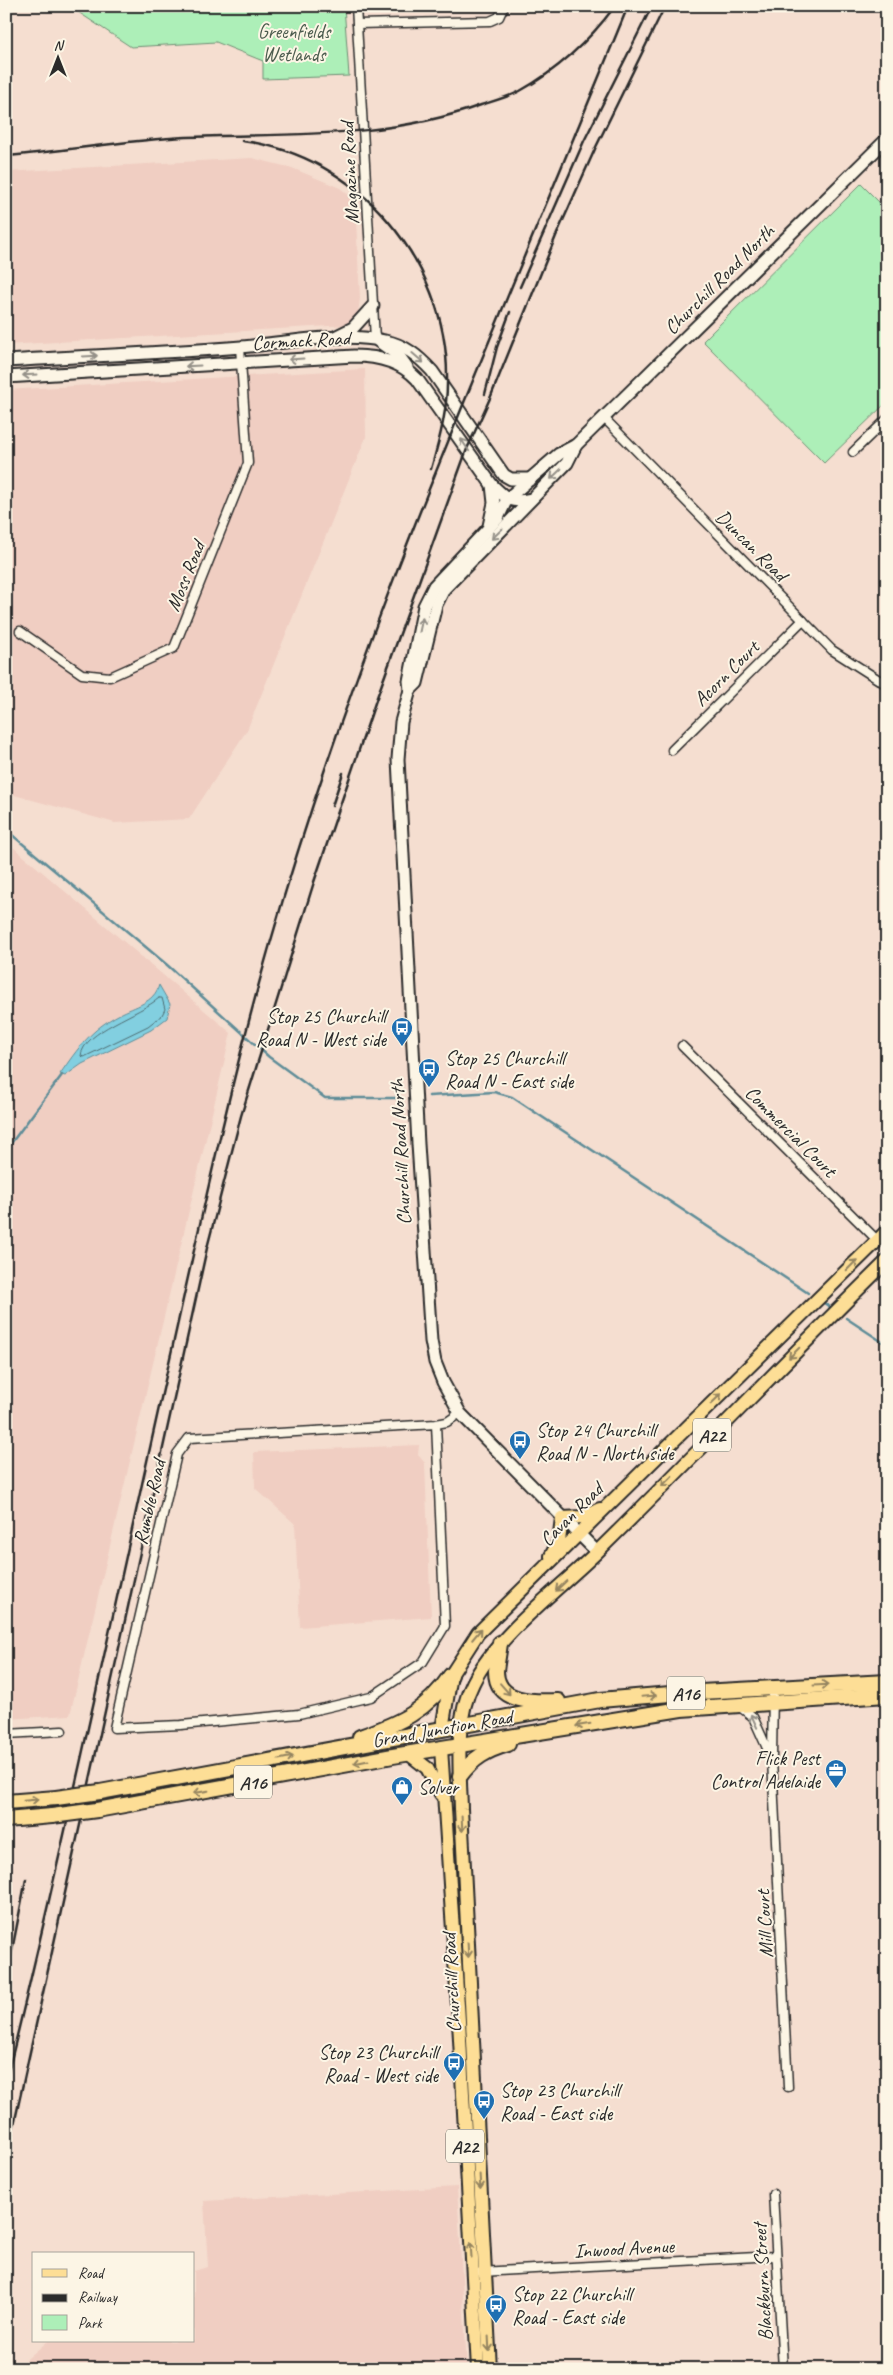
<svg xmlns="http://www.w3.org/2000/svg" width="893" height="2375" font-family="Caveat,sans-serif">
  <rect width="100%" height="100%" fill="#f5ded0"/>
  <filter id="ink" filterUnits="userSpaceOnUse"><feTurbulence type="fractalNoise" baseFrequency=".02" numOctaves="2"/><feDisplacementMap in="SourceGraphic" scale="10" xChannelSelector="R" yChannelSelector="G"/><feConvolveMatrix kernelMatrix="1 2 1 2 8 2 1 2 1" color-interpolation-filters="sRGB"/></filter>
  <g filter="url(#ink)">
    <!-- built -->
    <g fill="#f0cec2">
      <polygon points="252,158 292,168 340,188 355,200 360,298 358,314 347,325 6,345 6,172"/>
      <polygon points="365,369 366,437 247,730 189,819 115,823 7,793 6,390"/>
      <polygon points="6,841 231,1033 70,1715 6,1719"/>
      <polygon points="419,1445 418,1455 425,1463 431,1617 300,1627 295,1524 255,1488 254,1452"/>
      <polygon points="457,2187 467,2369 15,2369 48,2341 194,2341 194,2271 208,2267 204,2201"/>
    </g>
    <!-- green -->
    <g fill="#adefb8" stroke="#6c8d72">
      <polygon points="69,6 344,6 349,76 263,79 263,61 216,42 131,47"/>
      <polygon points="861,184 887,210 887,402 824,463 703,341"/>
    </g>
    <!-- water -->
    <path fill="#82cfe0" stroke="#5f8d98" d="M159,985L170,1004L167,1018L151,1030L82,1064L65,1076L60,1074C78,1048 91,1029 120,1014C135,1006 154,1003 159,985Z"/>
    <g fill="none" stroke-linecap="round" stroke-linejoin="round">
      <!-- shore -->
      <path stroke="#4e6d73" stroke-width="1" d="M159,998H162L165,1009L162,1015L148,1026L84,1057L81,1056C83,1031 141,1014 159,998Z"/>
      <!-- stream -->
      <g stroke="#5f8d98" stroke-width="2.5">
        <polyline points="6,826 11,834 166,964 269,1057 325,1098 401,1098"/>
        <polyline points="429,1096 494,1092 512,1097 808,1293"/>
        <polyline points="6,1150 62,1075"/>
        <polyline points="824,1303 833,1309"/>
        <polyline points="846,1318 887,1345"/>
      </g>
      <!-- street casing -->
      <g stroke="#2b2b2b" stroke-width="11">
        <g id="street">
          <polyline points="356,6 375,339"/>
          <polyline points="357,24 490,21 499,17 504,6"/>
          <polyline points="604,418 832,650 887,685"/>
          <polyline points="853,452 887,419"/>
          <polyline points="20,631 82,674 110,677 174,648 248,463 240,347"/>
          <polyline points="672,750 803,620"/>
          <polyline points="682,1046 877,1240"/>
          <polyline points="436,1424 445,1626 423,1662 371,1697 299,1714 181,1725 114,1728 177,1454 189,1438 436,1424 447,1422 460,1413"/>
          <polyline points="773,1688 772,1759 788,2087"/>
          <polyline points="740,1707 753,1717 771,1757"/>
          <polyline points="6,1734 62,1731"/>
          <polyline points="773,2194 783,2369"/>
          <polyline points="481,2272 776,2256"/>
        </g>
      </g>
      <!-- secondary casing -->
      <g stroke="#2b2b2b" stroke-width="15">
        <g id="secondary">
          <polyline points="335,337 353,328 373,306"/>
          <polyline points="378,341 399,356 407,367"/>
          <path d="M6,361C85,356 163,353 241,347C286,343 342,331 385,341C405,345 418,356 432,371L504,475L511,479H531"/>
          <path d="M6,377L354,356C378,356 400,361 417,379L492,485C507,499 510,504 531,499"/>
          <polyline points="489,526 494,503 492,485"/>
          <polyline points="410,690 417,683 436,605 444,589 567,463 576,445"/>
          <polyline points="597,1552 460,1413 443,1382 435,1362 431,1341 418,1144 398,759 401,722 410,690 409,681 424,606 434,586 498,518 507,499 559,454 576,445 887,139"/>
        </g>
      </g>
      <!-- primary casing -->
      <g stroke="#2b2b2b" stroke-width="16">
        <g id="primary">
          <polyline points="551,1556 559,1541 562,1518 583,1517 600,1509"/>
          <polyline points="442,1729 451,1675 478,1633 887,1231"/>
          <polyline points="441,1748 459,2021 478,2369"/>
          <polyline points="409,1754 427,1768 441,1794"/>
          <path d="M490,2369L461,1809C460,1769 454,1720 473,1683C496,1636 558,1590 597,1552C695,1456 789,1357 887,1261"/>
        </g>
      </g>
      <!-- highway casing -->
      <g stroke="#2b2b2b" stroke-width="18">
        <g id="highway">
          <path d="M500,1643C499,1652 497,1662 496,1671C496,1704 536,1702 558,1701"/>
          <path d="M360,1737C400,1723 427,1711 451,1675"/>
          <path d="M460,1776C473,1758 487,1750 508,1744"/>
          <polyline points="100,1792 600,1700 682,1693 887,1682"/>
          <polyline points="6,1802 56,1798"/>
          <polyline points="97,1810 393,1756 681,1709 887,1695"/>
          <polyline points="6,1820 52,1816"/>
        </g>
      </g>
      <!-- street -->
      <use href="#street" stroke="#fcf5e5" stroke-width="8"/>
      <!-- secondary -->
      <use href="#secondary" stroke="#fcf5e5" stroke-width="11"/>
      <!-- primary -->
      <use href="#primary" stroke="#fdde96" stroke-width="12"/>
      <!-- highway -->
      <use href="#highway" stroke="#fdde96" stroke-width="14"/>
      <!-- rail -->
      <g stroke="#2b2b2b" stroke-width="2.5">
        <path d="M242,141C357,154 447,262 447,376C448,409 440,438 431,469"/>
        <path d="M6,156C67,151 126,140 186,137C286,133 386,140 481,105C494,101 509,97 520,91C558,70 589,41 615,6"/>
        <polyline points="520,287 584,141 652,6"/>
        <polyline points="485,394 497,347 510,312"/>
        <polyline points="332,806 343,773"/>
        <polyline points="6,1912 12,1882"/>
        <polyline points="6,1981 26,1879"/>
        <path d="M6,2081C65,1841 116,1599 170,1358C201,1219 231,1080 270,944C362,622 502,316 628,6"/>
        <polyline points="6,2161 207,1248 241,1116 314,882 376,700 467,449 491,396 556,236 595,149 665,6"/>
      </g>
      <!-- highway-bridge casing -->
      <g stroke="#2b2b2b" stroke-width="18" stroke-linecap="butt">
        <g id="highway-bridge">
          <polyline points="56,1798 100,1792"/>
          <polyline points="52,1816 97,1810"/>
        </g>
      </g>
      <!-- highway-bridge -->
      <use href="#highway-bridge" stroke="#fdde96" stroke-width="14"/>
    </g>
    <!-- one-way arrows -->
    <defs><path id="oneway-shaft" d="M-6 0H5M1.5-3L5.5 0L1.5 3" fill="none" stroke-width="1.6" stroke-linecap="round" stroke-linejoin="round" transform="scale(1.25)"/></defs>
    <g stroke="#949088">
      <use href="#oneway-shaft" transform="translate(90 356) rotate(-3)"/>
      <use href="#oneway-shaft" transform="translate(418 358) rotate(41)"/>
      <use href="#oneway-shaft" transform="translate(296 359) rotate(176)"/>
      <use href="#oneway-shaft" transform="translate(193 366) rotate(177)"/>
      <use href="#oneway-shaft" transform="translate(30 375) rotate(177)"/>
      <use href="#oneway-shaft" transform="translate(465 445) rotate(-124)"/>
      <use href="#oneway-shaft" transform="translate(556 474) rotate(136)"/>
      <use href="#oneway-shaft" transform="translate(497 534) rotate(136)"/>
      <use href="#oneway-shaft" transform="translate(421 625) rotate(-78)"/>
      <use href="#oneway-shaft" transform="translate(754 1721) rotate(-115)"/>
    </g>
    <g stroke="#948460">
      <use href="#oneway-shaft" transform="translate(852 1265) rotate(-45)"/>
      <use href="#oneway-shaft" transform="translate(794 1353) rotate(135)"/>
      <use href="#oneway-shaft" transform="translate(716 1399) rotate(-44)"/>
      <use href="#oneway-shaft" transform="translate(667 1481) rotate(135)"/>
      <use href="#oneway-shaft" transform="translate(561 1586) rotate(137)"/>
      <use href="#oneway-shaft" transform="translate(477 1634) rotate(-50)"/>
      <use href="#oneway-shaft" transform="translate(821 1685) rotate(-3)"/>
      <use href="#oneway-shaft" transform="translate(505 1689) rotate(49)"/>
      <use href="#oneway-shaft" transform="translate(649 1696) rotate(-5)"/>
      <use href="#oneway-shaft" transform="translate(583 1725) rotate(171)"/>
      <use href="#oneway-shaft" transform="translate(286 1758) rotate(-11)"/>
      <use href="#oneway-shaft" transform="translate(361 1762) rotate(169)"/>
      <use href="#oneway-shaft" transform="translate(201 1792) rotate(170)"/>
      <use href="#oneway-shaft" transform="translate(31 1800) rotate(-5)"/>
      <use href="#oneway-shaft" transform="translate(462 1824) rotate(87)"/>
      <use href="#oneway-shaft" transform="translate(468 1950) rotate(87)"/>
      <use href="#oneway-shaft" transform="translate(480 2182) rotate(87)"/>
      <use href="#oneway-shaft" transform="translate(471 2250) rotate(-94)"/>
      <use href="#oneway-shaft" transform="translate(489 2344) rotate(87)"/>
    </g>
  </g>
  <!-- icons -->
  <defs>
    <g id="bus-pin" transform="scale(1.125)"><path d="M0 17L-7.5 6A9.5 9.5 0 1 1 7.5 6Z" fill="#1f6fb2" stroke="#fcf5e5"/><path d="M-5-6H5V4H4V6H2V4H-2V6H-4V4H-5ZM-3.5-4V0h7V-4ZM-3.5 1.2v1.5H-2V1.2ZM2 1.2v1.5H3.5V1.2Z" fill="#fff"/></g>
    <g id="office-pin" transform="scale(1.125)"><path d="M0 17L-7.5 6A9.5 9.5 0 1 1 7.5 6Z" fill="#1f6fb2" stroke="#fcf5e5"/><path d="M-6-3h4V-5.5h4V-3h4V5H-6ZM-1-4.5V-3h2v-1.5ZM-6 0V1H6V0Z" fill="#fff"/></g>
    <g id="shop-pin" transform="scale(1.125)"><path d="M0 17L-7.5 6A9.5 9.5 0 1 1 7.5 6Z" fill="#1f6fb2" stroke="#fcf5e5"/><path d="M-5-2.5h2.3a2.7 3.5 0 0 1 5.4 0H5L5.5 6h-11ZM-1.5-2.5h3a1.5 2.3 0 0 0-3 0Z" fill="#fff"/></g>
  </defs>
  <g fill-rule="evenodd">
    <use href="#bus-pin" x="402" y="1028"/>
    <use href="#bus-pin" x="429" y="1069"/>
    <use href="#bus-pin" x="520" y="1441"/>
    <use href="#office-pin" x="836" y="1770"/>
    <use href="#shop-pin" x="402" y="1787"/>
    <use href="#bus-pin" x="454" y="2063"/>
    <use href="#bus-pin" x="484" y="2101"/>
    <use href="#bus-pin" x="496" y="2305"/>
  </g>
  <g text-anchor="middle" stroke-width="4" stroke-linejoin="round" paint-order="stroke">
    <!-- shield labels -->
    <g fill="#fcf5e5" stroke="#6a6863" stroke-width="1">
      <rect x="693" y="1418.5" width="38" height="33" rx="4"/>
      <rect x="667" y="1676.5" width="38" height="33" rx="4"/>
      <rect x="234" y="1765.5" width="38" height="33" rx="4"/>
      <rect x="446" y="2129.5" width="38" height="33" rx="4"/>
    </g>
    <g font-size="19" font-weight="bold" fill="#2b2b2b">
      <text x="712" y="1442">A22</text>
      <text x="686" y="1700">A16</text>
      <text x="253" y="1789">A16</text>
      <text x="465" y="2153">A22</text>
    </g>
    <!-- park labels -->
    <g font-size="20" fill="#4c5c4e" stroke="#fcf5e5">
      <text x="294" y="38">Greenfields<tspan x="294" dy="23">Wetlands</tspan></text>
    </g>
    <!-- street labels -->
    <g font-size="20" fill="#2b2b2b" stroke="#fcf5e5">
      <text transform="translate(349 173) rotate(-93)" y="7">Magazine Road</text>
      <text transform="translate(719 279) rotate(-45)" y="7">Churchill Road North</text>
      <text transform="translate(301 340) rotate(-3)" y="7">Cormack Road</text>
      <text transform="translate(752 545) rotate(45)" y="7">Duncan Road</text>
      <text transform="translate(185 576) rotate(-68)" y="7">Moss Road</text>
      <text transform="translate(726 673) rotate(-45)" y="7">Acorn Court</text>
      <text transform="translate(791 1131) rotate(45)" y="7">Commercial Court</text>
      <text transform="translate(400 1152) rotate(-93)" y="7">Churchill Road North</text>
      <text transform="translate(149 1502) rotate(-77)" y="7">Rumble Road</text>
      <text transform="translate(571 1514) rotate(-45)" y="7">Cavan Road</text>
      <text transform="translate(442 1728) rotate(-10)" y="7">Grand Junction Road</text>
      <text transform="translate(764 1924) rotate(-93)" y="7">Mill Court</text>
      <text transform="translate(451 1983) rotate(-93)" y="7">Churchill Road</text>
      <text transform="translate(624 2248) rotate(-3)" y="7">Inwood Avenue</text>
      <text transform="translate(762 2282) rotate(-93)" y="7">Blackburn Street</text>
    </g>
    <!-- poi labels -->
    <g font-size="20" fill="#2b2b2b" stroke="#fcf5e5" text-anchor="start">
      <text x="386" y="1023" text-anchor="end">Stop 25 Churchill<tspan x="386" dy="23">Road N - West side</tspan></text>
      <text x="445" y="1065">Stop 25 Churchill<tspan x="445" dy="23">Road N - East side</tspan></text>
      <text x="536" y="1437">Stop 24 Churchill<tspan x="536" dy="23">Road N - North side</tspan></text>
      <text x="820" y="1765" text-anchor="end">Flick Pest<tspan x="820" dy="23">Control Adelaide</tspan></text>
      <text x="418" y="1794">Solver</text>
      <text x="438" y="2059" text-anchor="end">Stop 23 Churchill<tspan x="438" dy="23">Road - West side</tspan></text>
      <text x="500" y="2097">Stop 23 Churchill<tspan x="500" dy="23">Road - East side</tspan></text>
      <text x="512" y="2301">Stop 22 Churchill<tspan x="512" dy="23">Road - East side</tspan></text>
    </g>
  </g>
  <!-- margin -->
  <rect width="893" height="2375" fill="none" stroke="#fcf5e5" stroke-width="25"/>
  <rect x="12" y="12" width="868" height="2350" fill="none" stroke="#2b2b2b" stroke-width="2" filter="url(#ink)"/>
  <!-- legend -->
  <rect x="32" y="2252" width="162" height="90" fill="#fcf5e5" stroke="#a8a49b"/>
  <rect x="42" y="2269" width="25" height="8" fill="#fdde96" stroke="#a8a49b"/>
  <text x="78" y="2278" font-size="15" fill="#2b2b2b">Road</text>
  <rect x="42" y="2294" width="25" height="8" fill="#2b2b2b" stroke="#a8a49b"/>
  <text x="78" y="2302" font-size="15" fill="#2b2b2b">Railway</text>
  <rect x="42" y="2315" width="25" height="15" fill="#adefb8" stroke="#a8a49b"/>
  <text x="78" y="2328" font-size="15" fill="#2b2b2b">Park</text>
  <!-- north arrow -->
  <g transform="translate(58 58)" stroke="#fcf5e5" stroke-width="4" paint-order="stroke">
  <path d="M0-4L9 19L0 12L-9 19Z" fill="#2b2b2b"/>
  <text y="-8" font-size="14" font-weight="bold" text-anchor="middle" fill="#2b2b2b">N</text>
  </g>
</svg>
